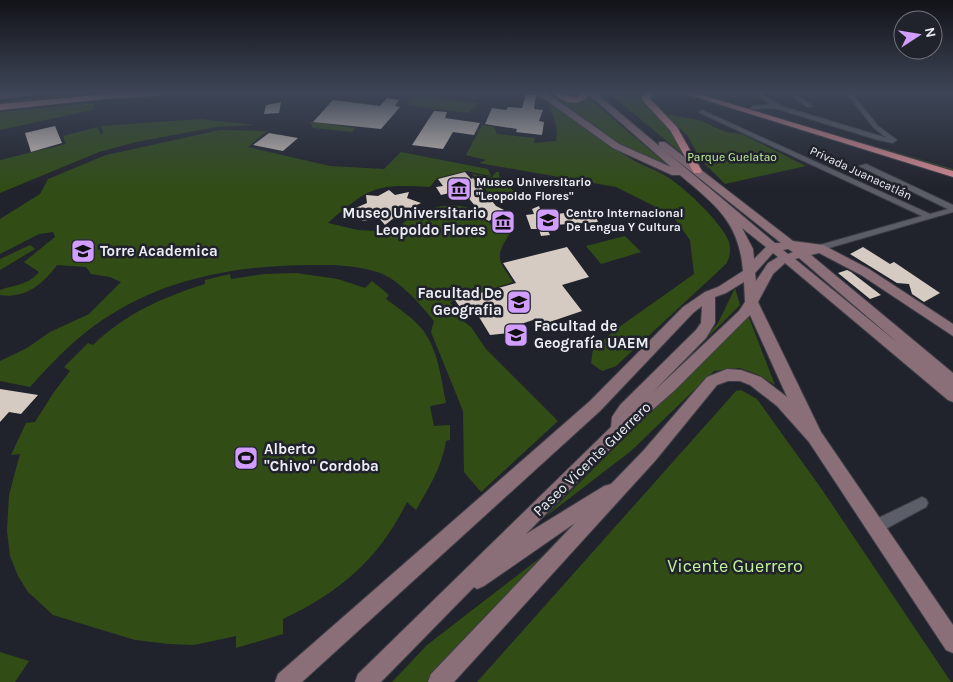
<svg xmlns="http://www.w3.org/2000/svg" width="953" height="682" font-family="Karla,sans-serif">
  <rect width="100%" height="100%" fill="#21232c"/>
  <!-- green -->
  <g fill="#314d15">
    <polygon points="85,93 117,93 0,105 0,102"/>
    <polygon points="549,93 583,93 672,169 631,152"/>
    <polygon points="609,93 645,93 642,98 643,102 671,132 686,157"/>
    <polygon points="693,93 953,169 953,172"/>
    <polygon points="417,95 478,103 468,113 408,105"/>
    <polygon points="93,103 94,109 92,110 0,130 0,112"/>
    <path d="M552,103C576,124 602,140 628,157C641,166 656,169 669,178C686,189 722,223 729,242C731,250 730,257 726,264L616,366L602,371L591,363L593,349L615,330L694,274L690,240L672,215L616,187L479,163L486,160L466,155L482,125L494,127L497,134L535,138L534,143L556,141C559,128 554,117 548,106Z"/>
    <polygon points="664,114 699,120 726,132 742,134 806,166 725,184 700,159 688,136"/>
    <polygon points="200,119 256,125 217,127 136,142 99,152 0,193 0,160 66,144 63,136 97,127 101,134 103,133 101,126"/>
    <polygon points="310,122 313,122 355,128 352,132 313,128"/>
    <path d="M220,130L267,131L248,147L330,166L384,169L401,152L488,169L491,176L466,171L437,178L430,187C376,184 369,187 328,223L358,230L395,232C400,227 406,219 412,216C431,206 457,201 476,211L473,215L510,233C494,258 498,259 513,282L450,302L459,318L471,327L486,349L558,421L481,492L464,472L463,411L431,332L434,321C420,304 398,278 377,272C356,265 334,265 313,265C244,265 175,276 115,312C82,331 56,358 30,387L0,381V361L27,348L50,332L89,314L121,282L110,277L91,274L86,267L57,265C43,284 25,299 0,295V290C14,285 29,285 39,272L24,262L55,237L53,232L39,234L0,254V219L40,194L48,179L106,155Z"/>
    <polygon points="496,172 499,172 499,177 515,192 514,196 509,199 494,199 472,174 492,177"/>
    <polygon points="625,236 641,252 601,264 586,246"/>
    <polygon points="30,245 35,249 0,270 0,259"/>
    <path d="M296,273L338,279L365,288L372,281L389,295L386,299C398,308 412,317 422,329C438,349 441,378 446,403L430,406L434,426L450,425V440L446,441C442,467 429,487 416,510L407,502C379,559 340,592 283,619V634L236,648V636L194,645L169,644L135,640L53,615L28,592L18,576L10,556L7,531L9,495L20,454L11,455L26,423L35,422L54,392L70,371L64,367L88,343L93,345C125,314 163,297 205,284V280L230,274L231,279L264,274Z"/>
    <polygon points="735,288 740,305 693,352 718,323"/>
    <polygon points="748,315 775,385 759,375 740,368 714,371 631,451 545,517"/>
    <polygon points="741,390 757,399 823,491 951,682 477,682 736,391"/>
    <polygon points="562,541 428,682 392,682 427,645"/>
    <polygon points="0,652 29,661 15,682 0,682"/>
  </g>
  <!-- building -->
  <g fill="#d5cbc2">
    <polygon points="526,94 536,95 534,109 543,110 539,121 544,122 542,135 516,132 517,129 485,124 492,108 506,110 508,107 522,108"/>
    <polygon points="387,98 399,100 395,106 400,107 381,129 313,122 333,100 380,106"/>
    <polygon points="281,102 279,113 264,114 266,105"/>
    <polygon points="434,111 447,112 445,118 480,123 474,135 453,132 443,149 412,145"/>
    <polygon points="55,126 62,143 31,152 25,133"/>
    <polygon points="269,133 298,138 283,151 253,145"/>
    <polygon points="465,172 471,179 473,178 496,206 504,210 489,221 477,214 480,212 462,190 441,195 436,187 443,186 438,179"/>
    <polygon points="389,190 395,195 409,192 407,198 421,203 406,210 409,218 395,217 385,225 379,218 362,221 366,213 351,210 367,203 366,195 378,196"/>
    <polygon points="539,206 542,214 546,213 547,215 593,210 598,222 554,225 555,228 547,229 550,235 541,236 539,229 531,229 526,215 534,214 532,209"/>
    <polygon points="567,247 589,277 562,285 582,311 538,326 533,320 512,327 509,333 490,335 476,312 465,315 455,300 516,283 503,263"/>
    <polygon points="863,247 890,264 894,262 940,293 924,302 912,294 909,284 897,283 850,254"/>
    <polygon points="847,270 851,272 881,295 870,299 838,273"/>
    <polygon points="0,389 38,395 21,414 9,412 0,422"/>
  </g>
  <g fill="none" stroke-linecap="round" stroke-linejoin="round">
    <!-- minor casing -->
    <g stroke="#3d3e45" stroke-width="2">
      <g id="minor">
        <polygon points="0,93 11,93 17,95 14,97 0,95"/>
        <polygon points="753,93 760,93 781,106 887,138 874,128 846,93 852,93 878,126 897,140 893,143 878,140 774,108 751,109 750,108 753,106 771,104"/>
        <polygon points="787,93 794,93 813,106 808,107"/>
        <polygon points="702,110 930,214 948,209 859,166 866,164 953,205 953,212 822,250 816,250 816,246 922,216 700,113 699,112"/>
        <polygon points="922,497 926,499 928,503 926,507 880,532 875,533 870,532 868,527 870,522"/>
      </g>
    </g>
    <!-- secondary casing -->
    <g stroke="#3d3e45" stroke-width="2">
      <g id="secondary">
        <polygon points="15,93 38,93 34,95 0,99 0,95"/>
        <polygon points="166,93 162,95 125,98 121,96 135,93"/>
        <path d="M536,93H546L553,97L619,144L671,167L587,93H596L775,243H781L659,146V142H665L793,241L823,245L869,269L953,324V336L861,275L819,253L811,255L953,373V402L948,400L785,263L773,274L758,302L821,432L953,625V653L946,650L809,442L777,406L750,385L740,381H728L717,385L655,461L454,682H428L431,674L575,523L484,586L477,589L474,587L381,682H355L358,674L611,427L612,417L620,405L696,330L701,323L702,306L693,313L600,411L302,682H275L278,674L590,401L683,307L705,292L718,287L743,271C739,221 715,205 680,175H672L613,148ZM742,228L766,247L754,259L753,249ZM788,249L793,252L788,254L783,250ZM773,253L778,257L768,263L756,281L755,273ZM799,258L898,343L795,259ZM744,282L745,302L739,311L653,392L706,338L715,323V297L726,293ZM750,315L787,397L761,377L741,370L727,369L707,377L643,451L611,484L604,486L526,534L624,435L675,390Z"/>
      </g>
    </g>
    <!-- trunk casing -->
    <g stroke="#3d3e45" stroke-width="2">
      <g id="trunk">
        <polygon points="119,93 145,93 141,95 0,110 0,104"/>
        <path d="M553,93H562L576,98L582,93H590C581,108 564,104 553,93Z"/>
        <polygon points="646,93 654,93 650,97 651,100 677,127 702,171 700,173 694,173 670,130 643,101 642,97"/>
        <polygon points="683,93 695,93 953,171 953,177"/>
      </g>
    </g>
    <!-- minor -->
    <use href="#minor" fill="#5b5e68" fill-rule="evenodd"/>
    <!-- secondary -->
    <use href="#secondary" fill="#8a6e78" fill-rule="evenodd"/>
    <!-- trunk -->
    <use href="#trunk" fill="#d78a92" fill-rule="evenodd"/>
  </g>
  <!-- sky -->
  <linearGradient id="sky" x2="0" y2="1"><stop stop-color="#121318"/><stop offset="0.49" stop-color="#3d4556"/><stop offset="1" stop-color="#3d4556" stop-opacity="0"/></linearGradient>
  <rect width="953" height="188" fill="url(#sky)"/>
  <!-- icons -->
  <defs>
    <g id="museum-square" transform="scale(1.25)"><rect x="-9" y="-9" width="18" height="18" rx="4" fill="#d19dfe" stroke="#21232c"/><path d="M0-6L6-3V-2H-6V-3ZM-5-1h2V3h-2ZM-1-1h2V3h-2ZM3-1h2V3H3ZM-6 4H6V6H-6Z" fill="#111"/></g>
    <g id="university-square" transform="scale(1.25)"><rect x="-9" y="-9" width="18" height="18" rx="4" fill="#d19dfe" stroke="#21232c"/><path d="M0-5L7-2L0 1L-7-2ZM-4 1L0 2.5L4 1V4Q0 6-4 4Z" fill="#111"/></g>
    <g id="stadium-square" transform="scale(1.25)"><rect x="-9" y="-9" width="18" height="18" rx="4" fill="#d19dfe" stroke="#21232c"/><path d="M0-5a6.5 5 0 1 0 0 10a6.5 5 0 1 0 0-10ZM-3.5-1.8h7v3.6h-7Z" fill="#111"/></g>
  </defs>
  <g fill-rule="evenodd">
    <use href="#museum-square" x="459" y="189"/>
    <use href="#university-square" x="548" y="220"/>
    <use href="#museum-square" x="503" y="222"/>
    <use href="#university-square" x="83" y="251"/>
    <use href="#university-square" x="519" y="302"/>
    <use href="#university-square" x="516" y="335"/>
    <use href="#stadium-square" x="246" y="458"/>
  </g>
  <g text-anchor="middle" stroke-width="5" stroke-linejoin="round" paint-order="stroke">
    <!-- far-park labels -->
    <g font-size="12" fill="#c2f39a" stroke="#21232c">
      <text x="732" y="161">Parque Guelatao</text>
    </g>
    <!-- far-street labels -->
    <g font-size="12" fill="#edeef4" stroke="#21232c">
      <text transform="translate(861 173) rotate(25)" y="4">Privada Juanacatlán</text>
    </g>
    <!-- far-poi labels -->
    <g font-size="12" font-weight="bold" fill="#edeef4" stroke="#21232c" text-anchor="start">
      <text x="476" y="186">Museo Universitario<tspan x="476" dy="14">"Leopoldo Flores"</tspan></text>
      <text x="566" y="217">Centro Internacional<tspan x="566" dy="14">De Lengua Y Cultura</tspan></text>
    </g>
    <!-- poi labels -->
    <g font-size="15" font-weight="bold" fill="#edeef4" stroke="#21232c" text-anchor="start">
      <text x="486" y="218" text-anchor="end">Museo Universitario<tspan x="486" dy="17">Leopoldo Flores</tspan></text>
      <text x="100" y="256">Torre Academica</text>
      <text x="502" y="298" text-anchor="end">Facultad De<tspan x="502" dy="17">Geografia</tspan></text>
      <text x="534" y="331">Facultad de<tspan x="534" dy="17">Geografía UAEM</tspan></text>
      <text x="264" y="454">Alberto<tspan x="264" dy="17">"Chivo" Cordoba</tspan></text>
    </g>
    <!-- street labels -->
    <g font-size="15" fill="#edeef4" stroke="#21232c">
      <text transform="translate(592 459) rotate(-44)" y="5">Paseo Vicente Guerrero</text>
    </g>
    <!-- near-park labels -->
    <g font-size="18" fill="#c2f39a" stroke="#21232c">
      <text x="735" y="572">Vicente Guerrero</text>
    </g>
  </g>
  <!-- north arrow -->
  <g transform="translate(918 35) rotate(78)"><circle r="24" fill="#21232c" stroke="#73747c"/>
  <path d="M0-4L9 19L0 12L-9 19Z" fill="#d19dfe"/>
  <text y="-8" font-size="14" font-weight="bold" text-anchor="middle" fill="#edeef4">N</text>
  </g>
</svg>
